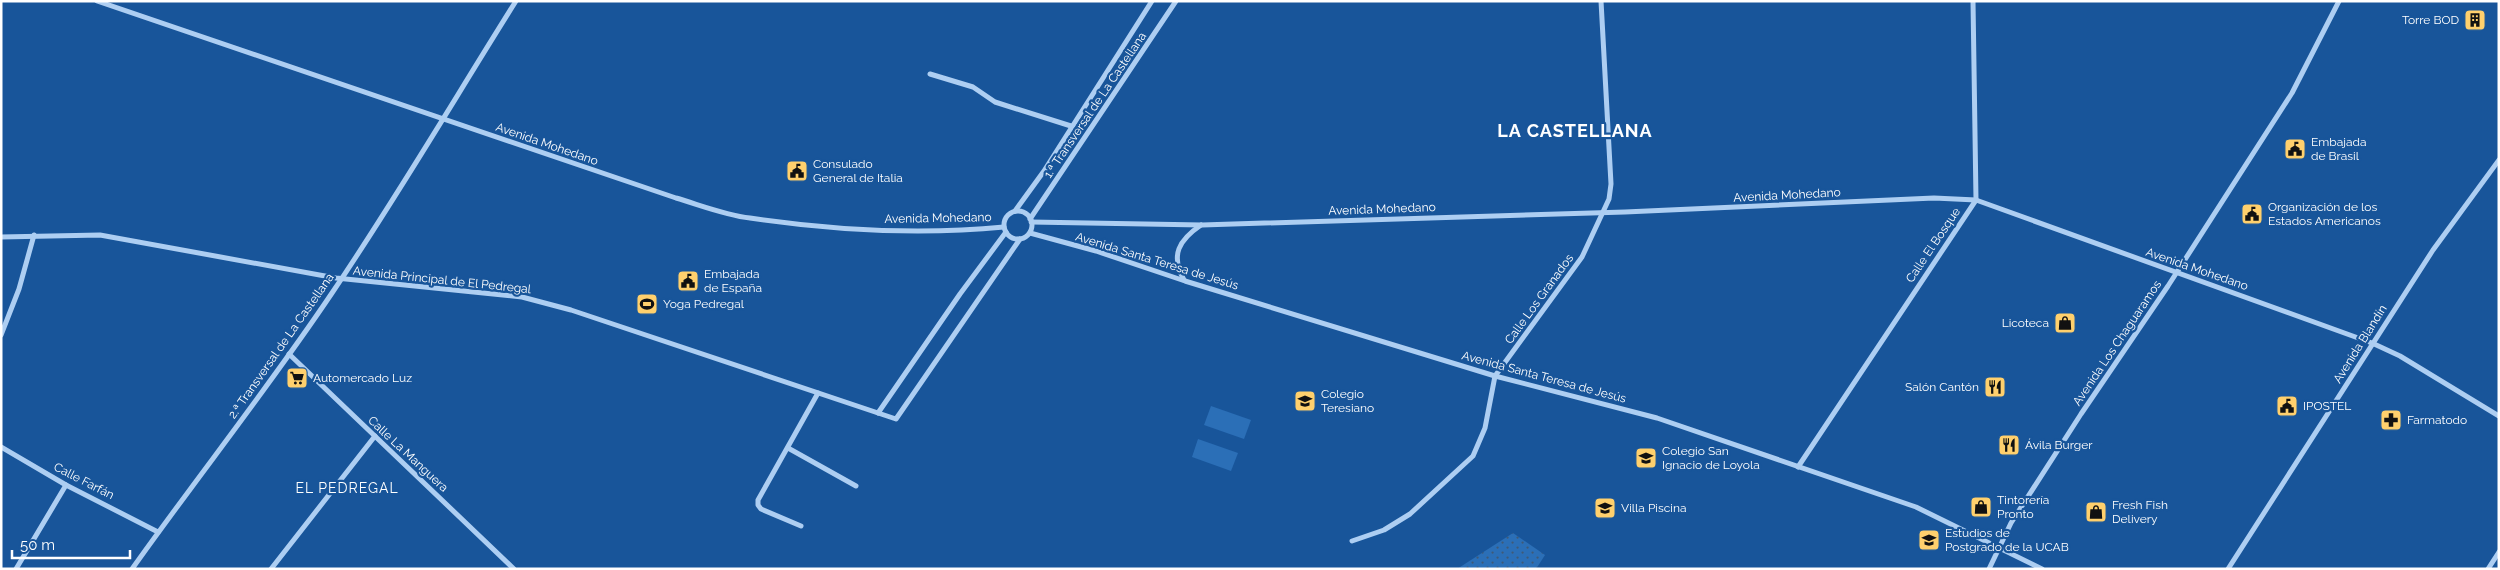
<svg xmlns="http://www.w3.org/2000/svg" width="2500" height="570" font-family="Raleway,sans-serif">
  <defs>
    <pattern id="garden-dots" width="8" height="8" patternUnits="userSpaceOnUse" patternTransform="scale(1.25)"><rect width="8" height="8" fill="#2b6fb7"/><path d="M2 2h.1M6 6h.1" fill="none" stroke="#3f5a77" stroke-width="1.8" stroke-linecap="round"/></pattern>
  </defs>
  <rect width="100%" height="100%" fill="#18559a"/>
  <!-- grass -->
  <g fill="#2b6fb7">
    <polygon points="1211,406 1251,420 1244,439 1204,425"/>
    <polygon points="1198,439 1238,453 1231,471 1192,457"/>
  </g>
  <!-- garden -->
  <polygon fill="url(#garden-dots)" points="1513,533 1545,555 1536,569 1457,569"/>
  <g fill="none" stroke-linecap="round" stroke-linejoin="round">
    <!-- street -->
    <g stroke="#adcef2" stroke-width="5">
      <path d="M97,1L676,198C700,205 725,215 750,218C831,230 922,235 1004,227"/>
      <polyline points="930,74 973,87 995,102 1071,126"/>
      <polyline points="1015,211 1044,171 1152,1"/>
      <circle cx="1018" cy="225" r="14"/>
      <polyline points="1030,219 1176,1"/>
      <polyline points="1031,222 1202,225 1625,212 1934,198 1976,200 2372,343 2400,356 2499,416"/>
      <polyline points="1030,233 1096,251 1185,281 1495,376 1657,418 1916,507 2042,569"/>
      <polyline points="1,237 100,235 336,278 522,297 571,310 896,419 1020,239"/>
      <path d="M1184,280C1170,255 1179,240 1201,225"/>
      <polyline points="1,335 19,289 34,235"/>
      <polyline points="289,354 514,569"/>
      <polyline points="878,413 960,294 1006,232"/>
      <polyline points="1,447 66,485 158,532"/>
      <polyline points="788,448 856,486"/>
      <polyline points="1798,467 1976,200 1973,1"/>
      <polyline points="801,526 761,509 758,505 758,500 818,393"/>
      <polyline points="1352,541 1384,530 1410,514 1473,456 1485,428 1495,376 1582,257 1609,199 1611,184 1601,1"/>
      <polyline points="16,569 66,485"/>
      <path d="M132,569C198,476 269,387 332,293C397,197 455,98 516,1"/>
      <polyline points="271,569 375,436"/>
      <polyline points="1989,569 2011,523 2081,414 2168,286 2292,93 2339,1"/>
      <polyline points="2228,569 2433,250 2499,160"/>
      <polyline points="2488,569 2499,552"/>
    </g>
  </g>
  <!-- icons -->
  <defs>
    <g id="building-square" transform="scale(1.125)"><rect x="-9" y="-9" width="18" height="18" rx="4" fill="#ffd06d" stroke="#18559a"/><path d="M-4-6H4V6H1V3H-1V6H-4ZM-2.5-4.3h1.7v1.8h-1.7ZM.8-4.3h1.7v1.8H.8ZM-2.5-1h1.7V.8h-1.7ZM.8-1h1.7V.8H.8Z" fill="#111"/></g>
    <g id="civic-square" transform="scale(1.125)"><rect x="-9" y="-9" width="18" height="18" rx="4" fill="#ffd06d" stroke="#18559a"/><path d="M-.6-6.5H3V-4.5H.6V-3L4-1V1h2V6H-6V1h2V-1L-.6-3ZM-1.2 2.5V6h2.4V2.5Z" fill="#111"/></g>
    <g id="stadium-square" transform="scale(1.125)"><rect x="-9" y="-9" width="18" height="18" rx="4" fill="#ffd06d" stroke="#18559a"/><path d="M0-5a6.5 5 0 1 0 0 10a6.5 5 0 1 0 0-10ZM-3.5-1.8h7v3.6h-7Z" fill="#111"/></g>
    <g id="shop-square" transform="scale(1.125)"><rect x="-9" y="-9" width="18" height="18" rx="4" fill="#ffd06d" stroke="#18559a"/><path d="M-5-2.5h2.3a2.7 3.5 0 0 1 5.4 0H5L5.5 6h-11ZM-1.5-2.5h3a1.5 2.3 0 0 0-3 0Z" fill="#111"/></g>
    <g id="supermarket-square" transform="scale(1.125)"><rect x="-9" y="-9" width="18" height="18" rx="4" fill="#ffd06d" stroke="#18559a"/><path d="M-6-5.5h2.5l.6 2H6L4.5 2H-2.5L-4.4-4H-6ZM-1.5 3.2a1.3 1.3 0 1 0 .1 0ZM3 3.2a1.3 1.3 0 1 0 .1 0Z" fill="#111"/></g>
    <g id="restaurant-square" transform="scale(1.125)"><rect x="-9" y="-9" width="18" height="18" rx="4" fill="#ffd06d" stroke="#18559a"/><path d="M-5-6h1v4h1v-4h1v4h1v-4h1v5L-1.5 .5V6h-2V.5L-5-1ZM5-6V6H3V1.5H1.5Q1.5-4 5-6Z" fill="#111"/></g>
    <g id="school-square" transform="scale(1.125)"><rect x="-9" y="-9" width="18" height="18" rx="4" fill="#ffd06d" stroke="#18559a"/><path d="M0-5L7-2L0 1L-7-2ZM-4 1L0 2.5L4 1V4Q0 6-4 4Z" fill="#111"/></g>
    <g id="pharmacy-square" transform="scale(1.125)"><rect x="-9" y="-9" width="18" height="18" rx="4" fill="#ffd06d" stroke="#18559a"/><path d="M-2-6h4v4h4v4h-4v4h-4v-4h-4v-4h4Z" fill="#111"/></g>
    <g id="university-square" transform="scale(1.125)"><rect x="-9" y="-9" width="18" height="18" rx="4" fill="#ffd06d" stroke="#18559a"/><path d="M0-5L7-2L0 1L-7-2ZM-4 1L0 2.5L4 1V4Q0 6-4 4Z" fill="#111"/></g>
  </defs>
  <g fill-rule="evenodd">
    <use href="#building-square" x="2475" y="20"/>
    <use href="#civic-square" x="2295" y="149"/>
    <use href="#civic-square" x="797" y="171"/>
    <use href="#civic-square" x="2252" y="214"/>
    <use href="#civic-square" x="688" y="281"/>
    <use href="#stadium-square" x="647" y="304"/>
    <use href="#shop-square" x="2065" y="323"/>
    <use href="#supermarket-square" x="297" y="378"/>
    <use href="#restaurant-square" x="1995" y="387"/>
    <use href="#school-square" x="1305" y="401"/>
    <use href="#civic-square" x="2287" y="406"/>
    <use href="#pharmacy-square" x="2391" y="420"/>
    <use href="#restaurant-square" x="2009" y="445"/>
    <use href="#school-square" x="1646" y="458"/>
    <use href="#shop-square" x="1981" y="507"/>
    <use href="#school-square" x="1605" y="508"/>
    <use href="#shop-square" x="2096" y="512"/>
    <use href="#university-square" x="1929" y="540"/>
  </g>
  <g text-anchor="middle" stroke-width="4.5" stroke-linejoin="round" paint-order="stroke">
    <!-- poi labels -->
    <g font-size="12" fill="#fff" stroke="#18559a" text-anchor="start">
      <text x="2459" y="24" text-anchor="end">Torre BOD</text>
      <text x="2311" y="146">Embajada<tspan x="2311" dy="14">de Brasil</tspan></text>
      <text x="813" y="168">Consulado<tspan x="813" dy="14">General de Italia</tspan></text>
      <text x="2268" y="211">Organización de los<tspan x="2268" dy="14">Estados Americanos</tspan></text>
      <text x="704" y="278">Embajada<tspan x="704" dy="14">de España</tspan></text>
      <text x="663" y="308">Yoga Pedregal</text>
      <text x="2049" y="327" text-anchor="end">Licoteca</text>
      <text x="313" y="382">Automercado Luz</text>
      <text x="1979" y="391" text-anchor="end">Salón Cantón</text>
      <text x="1321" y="398">Colegio<tspan x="1321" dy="14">Teresiano</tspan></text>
      <text x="2303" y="410">IPOSTEL</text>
      <text x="2407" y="424">Farmatodo</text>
      <text x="2025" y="449">Ávila Burger</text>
      <text x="1662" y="455">Colegio San<tspan x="1662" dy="14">Ignacio de Loyola</tspan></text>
      <text x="1997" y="504">Tintorería<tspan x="1997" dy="14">Pronto</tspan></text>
      <text x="2112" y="509">Fresh Fish<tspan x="2112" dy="14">Delivery</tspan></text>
      <text x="1621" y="512">Villa Piscina</text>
      <text x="1945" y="537">Estudios de<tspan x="1945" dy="14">Postgrado de la UCAB</tspan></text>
    </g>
    <!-- street labels -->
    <g font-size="12" fill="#fff" stroke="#18559a">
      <text transform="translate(1095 105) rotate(-56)" y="4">1.ª Transversal de La Castellana</text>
      <text transform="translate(547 144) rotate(19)" y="4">Avenida Mohedano</text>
      <text transform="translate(1787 195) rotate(-3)" y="4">Avenida Mohedano</text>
      <text transform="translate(1382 209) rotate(-2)" y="4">Avenida Mohedano</text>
      <text transform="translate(938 218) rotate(-1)" y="4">Avenida Mohedano</text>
      <text transform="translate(1933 245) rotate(-56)" y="4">Calle El Bosque</text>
      <text transform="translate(1157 261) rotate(17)" y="4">Avenida Santa Teresa de Jesús</text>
      <text transform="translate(2197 269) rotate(19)" y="4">Avenida Mohedano</text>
      <text transform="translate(442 280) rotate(6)" y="4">Avenida Principal de El Pedregal</text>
      <text transform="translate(1539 299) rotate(-54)" y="4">Calle Los Granados</text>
      <text transform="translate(2117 343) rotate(-56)" y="4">Avenida Los Chaguaramos</text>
      <text transform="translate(2360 344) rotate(-58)" y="4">Avenida Blandín</text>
      <text transform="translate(281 346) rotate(-55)" y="4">2.ª Transversal de La Castellana</text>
      <text transform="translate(1544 377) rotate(15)" y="4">Avenida Santa Teresa de Jesús</text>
      <text transform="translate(408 454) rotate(43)" y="4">Calle La Manguera</text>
      <text transform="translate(84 481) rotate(27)" y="4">Calle Farfán</text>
    </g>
    <!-- neighbourhood labels -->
    <g font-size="14" letter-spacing="1" fill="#fff" stroke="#18559a">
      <text x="347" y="493">EL PEDREGAL</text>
    </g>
    <!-- district labels -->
    <g font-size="18" font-weight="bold" letter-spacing="1" fill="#fff" stroke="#18559a">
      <text x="1575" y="137">LA CASTELLANA</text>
    </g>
  </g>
  <!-- border -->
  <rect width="2500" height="570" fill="none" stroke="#ffffff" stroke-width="5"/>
  <!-- scale -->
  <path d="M12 550v8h118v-8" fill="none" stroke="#ffffff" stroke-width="2.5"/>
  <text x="20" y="550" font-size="15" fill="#ffffff" stroke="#18559a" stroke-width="4" paint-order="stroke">50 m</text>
</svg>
